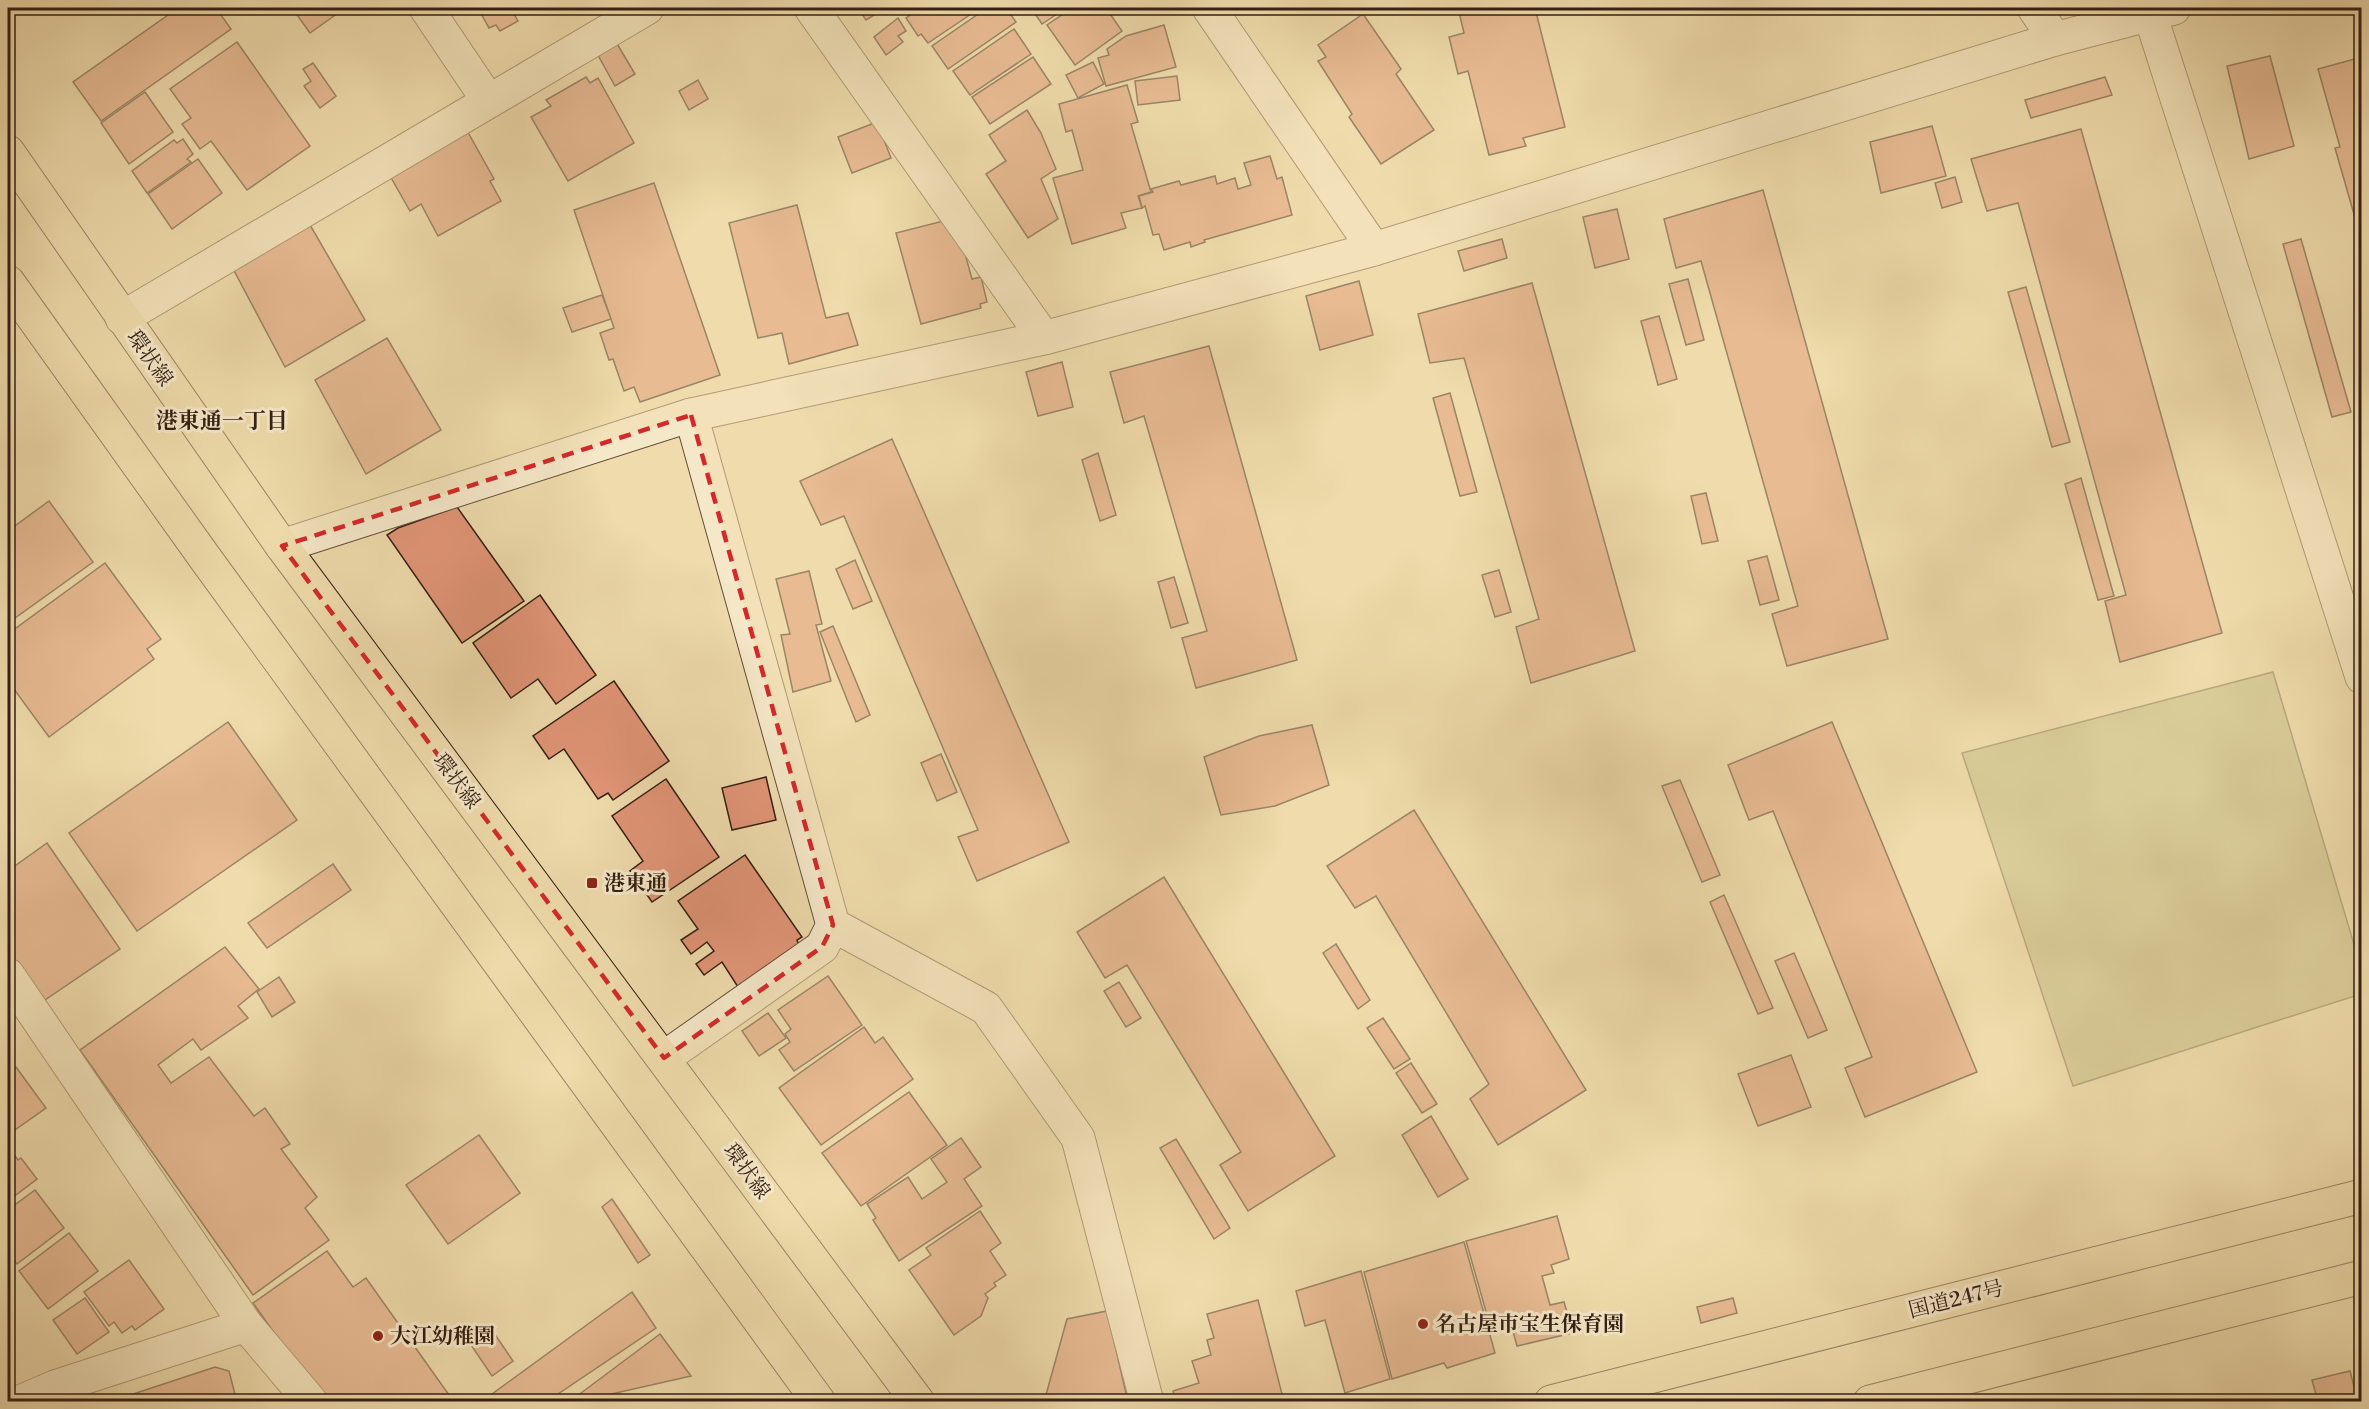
<svg xmlns="http://www.w3.org/2000/svg" width="2369" height="1409" font-family="'Libre Bodoni','Noto Serif JP',serif">
  <rect width="100%" height="100%" fill="#efdbac"/>
  <filter id="stains"><feTurbulence type="fractalNoise" baseFrequency=".00333" numOctaves="4"/><feColorMatrix values="0 0 0 0 .2 0 0 0 0 .09 0 0 0 0 .02 0 0 0 .5 -.17"/></filter>
  <radialGradient id="worn" r=".72"><stop offset=".6" stop-color="#630" stop-opacity="0"/><stop offset="1" stop-color="#630" stop-opacity=".3"/></radialGradient>
  <!-- green -->
  <polygon fill="#c1bd84" stroke="#7a6e4c" stroke-width="1.5" points="2273,672 2361,968 2361,994 2073,1086 1962,753"/>
  <!-- building -->
  <g fill="#e19577" stroke="#341f13" stroke-width="1.5">
    <polygon points="178,8 216,8 231,29 101,121 73,82"/>
    <polygon points="292,8 345,8 310,33"/>
    <polygon points="478,8 526,8 514,14 518,21 500,31 496,25 489,28"/>
    <polygon points="858,8 886,8 866,20"/>
    <polygon points="916,8 980,8 928,43 921,34 918,36 906,18 909,16 907,14"/>
    <polygon points="987,8 1006,8 1016,22 948,69 932,46"/>
    <polygon points="1031,8 1066,8 1042,24"/>
    <polygon points="1072,8 1106,8 1122,31 1075,65 1047,25"/>
    <polygon points="1458,8 1535,8 1565,127 1523,138 1526,146 1489,155 1468,71 1458,74 1449,37 1464,33"/>
    <polygon points="1363,14 1401,69 1396,74 1434,130 1381,164 1349,117 1352,114 1318,61 1326,57 1318,45"/>
    <polygon points="898,18 906,31 898,36 903,42 886,55 874,37"/>
    <polygon points="1164,25 1176,67 1106,86 1098,58 1109,55 1107,49 1126,36"/>
    <polygon points="1014,29 1031,54 970,95 953,71"/>
    <polygon points="613,37 635,74 615,86 594,48"/>
    <polygon points="237,42 310,146 247,190 211,141 200,149 182,124 191,118 170,89"/>
    <polygon points="2270,56 2294,146 2249,159 2227,66"/>
    <polygon points="1033,57 1051,84 990,124 972,97"/>
    <polygon points="2362,57 2362,242 2335,148 2340,147 2318,69"/>
    <polygon points="1093,62 1104,84 1078,98 1066,75"/>
    <polygon points="313,63 336,96 320,108 304,86 311,81 303,69"/>
    <polygon points="1177,76 1180,100 1138,105 1135,81"/>
    <polygon points="586,77 590,83 598,78 634,143 568,181 531,117 551,106 546,100"/>
    <polygon points="2105,77 2112,95 2031,118 2025,100"/>
    <polygon points="698,80 708,99 689,110 679,91"/>
    <polygon points="1127,85 1138,122 1131,124 1151,192 1138,196 1142,208 1121,213 1126,228 1072,244 1053,178 1083,170 1072,130 1066,132 1059,104"/>
    <polygon points="145,92 173,132 129,164 101,123"/>
    <polygon points="1027,110 1041,133 1056,169 1041,179 1058,219 1028,238 986,174 1006,161 989,135"/>
    <polygon points="877,122 891,158 852,173 838,137"/>
    <polygon points="1932,126 1946,176 1881,193 1870,142"/>
    <polygon points="465,127 494,179 490,181 501,201 438,236 421,204 410,211 385,167"/>
    <polygon points="2081,129 2222,633 2120,662 2105,601 2126,595 2018,203 1987,211 1971,159"/>
    <polygon points="183,139 193,154 187,159 191,162 147,193 132,171 174,140 177,143"/>
    <polygon points="1270,156 1277,179 1282,177 1292,215 1204,240 1205,242 1191,247 1190,242 1164,250 1159,234 1153,235 1145,206 1142,208 1139,196 1153,192 1151,189 1179,181 1181,185 1215,176 1217,184 1235,178 1238,189 1251,185 1244,163"/>
    <polygon points="198,159 222,193 172,229 148,194"/>
    <polygon points="1955,177 1962,202 1942,208 1935,183"/>
    <polygon points="654,183 720,375 640,402 634,387 624,391 613,359 609,360 600,333 614,328 574,210"/>
    <polygon points="1763,190 1888,639 1787,666 1772,614 1798,606 1701,261 1676,268 1664,219"/>
    <polygon points="797,205 826,318 848,313 858,345 789,364 782,333 758,338 729,223"/>
    <polygon points="1617,209 1629,259 1595,268 1583,217"/>
    <polygon points="306,218 365,320 285,367 230,263"/>
    <polygon points="951,219 958,228 972,279 981,277 987,302 980,304 981,308 921,324 896,233"/>
    <polygon points="1502,239 1507,258 1464,271 1458,251"/>
    <polygon points="2301,239 2351,412 2332,417 2283,244"/>
    <polygon points="1688,279 1704,340 1686,345 1669,284"/>
    <polygon points="1359,281 1373,335 1320,350 1306,296"/>
    <polygon points="1532,283 1635,651 1531,683 1516,627 1539,619 1464,358 1430,363 1418,314"/>
    <polygon points="2026,287 2070,442 2052,447 2008,292"/>
    <polygon points="602,295 611,319 572,332 563,308"/>
    <polygon points="1659,316 1677,379 1658,385 1641,321"/>
    <polygon points="387,338 441,430 366,474 315,380"/>
    <polygon points="1209,346 1297,660 1196,688 1182,638 1207,631 1144,416 1124,423 1110,372"/>
    <polygon points="1062,362 1073,407 1038,416 1026,372"/>
    <polygon points="1450,393 1477,492 1460,496 1433,398"/>
    <polygon points="892,439 1069,842 977,881 958,837 978,830 844,516 821,525 800,481"/>
    <polygon points="1098,453 1116,515 1100,521 1082,460"/>
    <polygon points="2081,478 2114,596 2098,600 2065,484"/>
    <polygon points="1706,493 1718,541 1702,544 1691,496"/>
    <polygon points="49,501 93,562 8,623 8,531"/>
    <polygon points="457,507 524,601 462,643 387,535 398,528"/>
    <polygon points="1767,556 1779,600 1760,605 1748,561"/>
    <polygon points="855,560 872,601 853,609 836,569"/>
    <polygon points="105,563 161,639 147,649 154,659 49,737 8,681 8,634"/>
    <polygon points="1499,570 1511,612 1495,617 1482,575"/>
    <polygon points="809,571 822,624 816,625 831,681 793,692 781,635 790,634 776,579"/>
    <polygon points="1174,577 1188,623 1171,628 1158,582"/>
    <polygon points="540,595 596,675 556,704 538,679 511,698 473,643"/>
    <polygon points="833,626 870,715 856,722 820,632"/>
    <polygon points="614,681 669,761 613,800 608,793 598,799 564,749 549,759 533,736"/>
    <polygon points="228,722 297,820 137,931 69,833"/>
    <polygon points="1832,722 1977,1072 1865,1117 1845,1068 1872,1057 1773,811 1749,820 1728,765"/>
    <polygon points="1312,725 1329,785 1275,806 1221,815 1204,757 1259,736"/>
    <polygon points="941,754 957,792 937,801 921,763"/>
    <polygon points="766,777 776,820 732,830 722,788"/>
    <polygon points="666,779 719,857 652,902 630,871 643,861 612,816"/>
    <polygon points="1680,780 1720,875 1702,882 1662,786"/>
    <polygon points="1414,810 1586,1090 1498,1145 1470,1099 1489,1084 1376,896 1355,908 1327,866"/>
    <polygon points="47,843 120,949 39,1004 8,958 8,871"/>
    <polygon points="745,855 802,937 797,940 799,945 738,987 722,962 704,975 696,964 714,951 707,942 691,954 681,940 698,929 678,901"/>
    <polygon points="333,864 351,890 267,948 248,923"/>
    <polygon points="1164,877 1335,1156 1248,1211 1220,1165 1241,1152 1127,965 1105,978 1077,932"/>
    <polygon points="1724,895 1773,1008 1758,1014 1710,902"/>
    <polygon points="1336,944 1370,1000 1358,1009 1323,953"/>
    <polygon points="225,947 259,989 238,1006 248,1018 201,1050 193,1039 158,1065 171,1083 209,1057 254,1116 265,1108 290,1144 281,1149 317,1197 305,1208 329,1240 253,1295 80,1050"/>
    <polygon points="1794,953 1827,1030 1808,1038 1775,961"/>
    <polygon points="828,976 862,1025 794,1071 779,1050 790,1042 785,1034 791,1029 778,1010"/>
    <polygon points="279,977 295,1002 272,1017 257,992"/>
    <polygon points="1119,982 1141,1018 1126,1027 1104,991"/>
    <polygon points="768,1013 786,1038 759,1056 742,1031"/>
    <polygon points="1383,1018 1410,1059 1394,1069 1367,1028"/>
    <polygon points="864,1027 875,1043 883,1037 913,1079 821,1145 779,1088"/>
    <polygon points="1791,1055 1811,1107 1758,1126 1738,1074"/>
    <polygon points="1411,1063 1437,1104 1422,1113 1396,1073"/>
    <polygon points="16,1067 46,1108 12,1132 8,1126 8,1074"/>
    <polygon points="909,1092 947,1145 861,1206 822,1153"/>
    <polygon points="1431,1116 1468,1179 1438,1197 1402,1135"/>
    <polygon points="479,1135 520,1193 448,1244 406,1185"/>
    <polygon points="961,1138 981,1167 964,1179 982,1206 899,1261 873,1220 876,1218 867,1204 908,1177 922,1199 947,1182 931,1159"/>
    <polygon points="1176,1139 1230,1228 1214,1239 1160,1148"/>
    <polygon points="8,1146 18,1160 21,1158 37,1179 8,1201"/>
    <polygon points="35,1190 64,1228 17,1264 8,1252 8,1210"/>
    <polygon points="612,1199 650,1255 638,1263 602,1207"/>
    <polygon points="980,1211 1001,1243 990,1251 1006,1275 994,1283 996,1286 985,1294 988,1298 981,1316 954,1335 909,1270 931,1255 926,1248"/>
    <polygon points="1557,1216 1569,1259 1551,1265 1554,1273 1542,1276 1550,1305 1564,1302 1573,1333 1517,1346 1509,1317 1489,1322 1466,1241"/>
    <polygon points="69,1233 98,1271 48,1309 19,1271"/>
    <polygon points="1464,1242 1495,1353 1447,1368 1444,1363 1392,1379 1364,1272"/>
    <polygon points="327,1251 353,1287 366,1278 454,1402 323,1402 253,1303"/>
    <polygon points="129,1260 164,1309 135,1330 132,1326 122,1333 114,1322 109,1326 84,1292"/>
    <polygon points="1361,1271 1390,1379 1345,1393 1325,1320 1305,1326 1296,1291"/>
    <polygon points="632,1292 656,1328 546,1402 481,1402"/>
    <polygon points="85,1298 109,1332 77,1354 53,1320"/>
    <polygon points="1733,1298 1737,1313 1701,1323 1697,1307"/>
    <polygon points="1258,1300 1284,1402 1176,1402 1173,1391 1199,1383 1192,1361 1211,1355 1207,1340 1214,1338 1207,1314"/>
    <polygon points="1107,1311 1128,1402 1044,1402 1067,1319"/>
    <polygon points="490,1327 513,1361 492,1376 469,1342"/>
    <polygon points="660,1334 691,1376 585,1400 577,1396"/>
    <polygon points="215,1367 229,1371 236,1398 248,1397 250,1402 109,1402"/>
    <polygon points="2350,1371 2358,1402 2318,1402 2312,1380"/>
    <polygon points="2362,1375 2362,1397 2356,1377"/>
  </g>
  <g fill="none" stroke-linecap="round" stroke-linejoin="round">
    <!-- minor casing -->
    <g stroke="#634e39" stroke-width="35">
      <g id="minor">
        <polyline points="426,8 488,100"/>
        <polyline points="811,8 1044,338"/>
        <polyline points="1209,8 1374,249"/>
        <polyline points="2034,8 2055,39"/>
        <polyline points="122,318 647,8"/>
        <polyline points="691,415 833,925 986,1008 1078,1138 1147,1402"/>
        <polyline points="282,546 691,415 1044,338 1374,249 2055,39 2174,8"/>
        <polyline points="8,975 246,1325 311,1402"/>
        <polyline points="664,1058 822,947 833,925"/>
        <polyline points="20,1402 55,1387 246,1325"/>
      </g>
    </g>
    <!-- tertiary casing -->
    <g stroke="#634e39" stroke-width="35">
      <polyline id="tertiary" points="2150,14 2362,677"/>
    </g>
    <!-- primary casing -->
    <g stroke="#341f13" stroke-width="35">
      <g id="primary">
        <polyline points="8,152 282,546 918,1402"/>
        <polyline points="8,282 205,558 819,1402"/>
      </g>
    </g>
    <!-- trunk casing -->
    <g stroke="#341f13" stroke-width="35">
      <g id="trunk">
        <polyline points="1551,1402 2362,1196"/>
        <polyline points="1870,1402 2362,1277"/>
      </g>
    </g>
    <!-- minor -->
    <use href="#minor" stroke="#f5e8c9" stroke-width="33"/>
    <!-- tertiary -->
    <use href="#tertiary" stroke="#f5e8c9" stroke-width="33"/>
    <!-- primary -->
    <use href="#primary" stroke="#efdbac" stroke-width="33"/>
    <!-- trunk -->
    <use href="#trunk" stroke="#efdbac" stroke-width="33"/>
  </g>
  <!-- marked area -->
  <path d="M0 0H2369V1409H0ZM691,415L833,925L822,947L664,1058L282,546Z" fill="#efdbac" fill-opacity=".55" fill-rule="evenodd"/>
  <path fill="none" stroke="#d62828" stroke-width="4.5" stroke-dasharray="12 8" stroke-linejoin="round" d="M691,415L833,925L822,947L664,1058L282,546Z"/>
  <!-- markers -->
  <g fill="#8f2418" stroke="#f5e8c9" stroke-width="2">
    <rect x="586" y="877" width="12" height="12" rx="3"/>
    <circle cx="1423" cy="1324" r="6"/>
    <circle cx="378" cy="1336" r="6"/>
  </g>
  <g text-anchor="middle" stroke-width="6" stroke-linejoin="round" paint-order="stroke">
    <!-- street labels -->
    <g font-size="21" fill="#341f13" stroke="#f5e8c9">
      <text transform="translate(150 358) rotate(55)" y="7">環状線</text>
      <text transform="translate(457 781) rotate(53)" y="7">環状線</text>
      <text transform="translate(747 1171) rotate(54)" y="7">環状線</text>
      <text transform="translate(1956 1299) rotate(-14)" y="7">国道247号</text>
    </g>
    <!-- poi labels -->
    <g font-size="21" font-weight="bold" fill="#341f13" stroke="#f5e8c9" text-anchor="start">
      <text x="604" y="890">港東通</text>
      <text x="1435" y="1331">名古屋市宝生保育園</text>
      <text x="390" y="1343">大江幼稚園</text>
    </g>
    <!-- neighbourhood labels -->
    <g font-size="22" font-weight="bold" fill="#341f13" stroke="#f5e8c9">
      <text x="222" y="428">港東通一丁目</text>
    </g>
  </g>
  <!-- margin -->
  <rect width="2369" height="1409" fill="none" stroke="#efdbac" stroke-width="30"/>
  <rect x="9" y="9" width="2351" height="1391" fill="none" stroke="#341f13" stroke-width="3"/>
  <rect x="15" y="15" width="2339" height="1379" fill="none" stroke="#341f13" stroke-width="1.5"/>
  <rect width="100%" height="100%" filter="url(#stains)"/>
  <rect width="100%" height="100%" fill="url(#worn)"/>
</svg>
